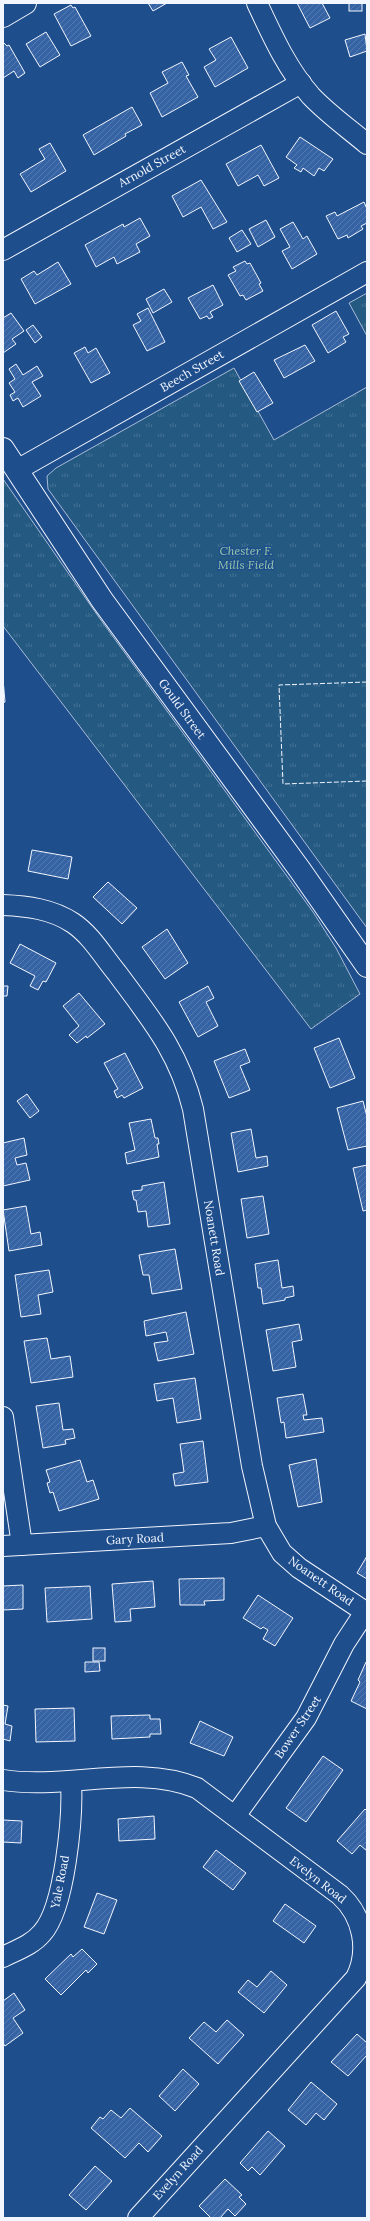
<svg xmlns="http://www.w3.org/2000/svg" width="370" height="2221" font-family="Lora,serif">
  <defs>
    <pattern id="park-tufts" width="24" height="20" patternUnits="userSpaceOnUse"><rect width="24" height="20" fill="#245a82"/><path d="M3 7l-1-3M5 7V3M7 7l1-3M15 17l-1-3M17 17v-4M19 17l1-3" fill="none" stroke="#447295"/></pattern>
    <pattern id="building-hatch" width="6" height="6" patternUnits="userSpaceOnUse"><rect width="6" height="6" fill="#3563a3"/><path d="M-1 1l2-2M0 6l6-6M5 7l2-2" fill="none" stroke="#537ab1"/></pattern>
  </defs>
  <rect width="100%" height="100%" fill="#1f4e8c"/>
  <!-- park -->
  <g fill="url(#park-tufts)" stroke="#a8bbd7">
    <polygon points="367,293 367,336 349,303"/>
    <polygon points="234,368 274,440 367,387 367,928 48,489 47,476 56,468"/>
    <polygon points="3,479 98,616 313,912 336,948 360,994 311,1029 3,626"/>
  </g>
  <!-- building -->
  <g fill="url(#building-hatch)" stroke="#f2f6ff">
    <polygon points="148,3 167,3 153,11"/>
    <polygon points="297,3 322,3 330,18 310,28"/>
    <rect x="349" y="3" width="13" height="8"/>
    <polygon points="71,5 73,8 75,7 91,36 71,46 54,14"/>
    <polygon points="46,32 60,55 40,67 26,44"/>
    <polygon points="365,34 367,51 350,57 345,40"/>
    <polygon points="231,37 248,68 215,87 204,67 216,60 209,49"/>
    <polygon points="3,42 7,46 9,45 25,73 18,78 14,71 3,78"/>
    <polygon points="182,62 189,75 186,76 198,97 162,117 150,93 168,83 162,72"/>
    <polygon points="132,107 142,125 125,134 126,136 94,155 83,135"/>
    <polygon points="300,137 333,159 324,171 319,168 314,176 303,168 301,172 294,168 297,165 286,157"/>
    <polygon points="50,143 66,171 31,192 20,174 45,159 39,149"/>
    <polygon points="261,145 279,178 264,186 258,175 238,186 226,164"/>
    <polygon points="201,180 227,222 213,229 201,207 183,217 172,196"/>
    <polygon points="364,202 367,209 367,223 361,226 363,229 348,238 347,235 338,239 326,216 335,212 337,216"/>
    <polygon points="140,218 150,236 136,244 140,252 117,264 114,257 96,267 85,245 123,224 124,227"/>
    <polygon points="266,220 275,237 258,247 249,229"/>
    <polygon points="293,222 303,239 307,236 317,254 292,269 282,251 290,247 280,229"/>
    <polygon points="242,230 251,244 237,252 229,238"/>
    <polygon points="245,261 247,264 250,263 261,283 259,284 263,291 246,300 243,295 240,296 228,275 236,271 233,267"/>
    <polygon points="58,262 71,284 35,304 21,279 34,271 37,275"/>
    <polygon points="213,285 223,305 210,312 213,317 209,319 207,316 200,319 188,298"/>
    <polygon points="164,289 172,302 153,313 146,299"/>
    <polygon points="148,308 165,342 147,351 133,325 141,321 137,314"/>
    <polygon points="336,311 349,334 343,337 346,342 328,353 312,325"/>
    <polygon points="11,313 24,331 12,339 16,344 3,353 3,318"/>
    <polygon points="33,325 42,337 35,343 26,330"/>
    <polygon points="305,345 315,361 284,378 274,360"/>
    <polygon points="85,347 88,353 96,348 110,373 91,383 74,353"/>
    <polygon points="16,364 23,375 37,366 43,376 32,382 41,396 23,407 18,398 13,401 10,395 15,392 9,383 15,379 9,369"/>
    <polygon points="254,372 273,403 257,412 239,381"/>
    <polygon points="3,679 5,702 3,703"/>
    <polygon points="32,850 72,857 68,879 28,871"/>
    <polygon points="108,882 137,908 122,924 93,897"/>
    <polygon points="167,929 188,963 165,979 142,947"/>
    <polygon points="20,944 56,963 46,982 43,981 38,990 30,986 35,976 10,963"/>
    <polygon points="3,986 8,986 7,996 3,996"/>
    <polygon points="208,986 214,998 206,1002 218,1026 198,1037 179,1002"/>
    <polygon points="79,993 105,1024 87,1038 86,1036 77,1043 69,1035 79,1026 63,1006"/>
    <polygon points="339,1038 355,1078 330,1088 314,1048"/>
    <polygon points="245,1049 250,1062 240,1066 250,1090 229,1098 214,1061"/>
    <polygon points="125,1053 143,1088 124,1098 122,1095 117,1098 114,1091 118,1089 104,1063"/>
    <polygon points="27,1094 39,1111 30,1118 17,1101"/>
    <polygon points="363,1101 367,1117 367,1146 348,1150 337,1108"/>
    <polygon points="151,1119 155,1138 158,1138 159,1144 157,1144 159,1157 127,1164 125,1153 135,1150 129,1123"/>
    <polygon points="251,1129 256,1158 267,1156 268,1166 238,1172 231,1133"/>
    <polygon points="24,1138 27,1155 15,1158 17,1165 26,1163 30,1180 3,1186 3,1143"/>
    <polygon points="367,1165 367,1210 363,1211 353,1168"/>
    <polygon points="164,1182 170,1224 148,1227 146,1211 138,1212 136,1200 134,1200 132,1191 142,1190 142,1186"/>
    <polygon points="263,1196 269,1234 247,1238 241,1199"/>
    <polygon points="26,1206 31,1234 40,1232 42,1245 9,1251 3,1210"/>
    <polygon points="175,1249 182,1289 152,1294 149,1275 143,1275 139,1255"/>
    <polygon points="278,1260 282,1288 293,1286 294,1296 285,1298 285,1300 263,1304 261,1288 258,1288 255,1264"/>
    <polygon points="49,1270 53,1292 38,1295 41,1314 21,1317 15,1275"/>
    <polygon points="186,1312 194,1354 158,1361 154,1343 168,1341 166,1332 146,1336 144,1321"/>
    <polygon points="299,1324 302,1340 292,1342 296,1367 273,1371 266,1330"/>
    <polygon points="47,1338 51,1359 70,1356 73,1377 31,1383 24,1341"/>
    <polygon points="195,1378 201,1419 177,1423 173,1398 157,1401 154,1384"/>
    <polygon points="303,1394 307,1415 303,1415 304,1420 322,1418 324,1432 286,1438 284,1422 281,1423 277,1398"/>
    <polygon points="59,1403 63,1430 73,1429 75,1438 65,1440 66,1444 43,1448 36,1406"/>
    <polygon points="203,1441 208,1482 175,1486 173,1474 184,1472 180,1444"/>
    <polygon points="316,1459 322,1502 298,1507 289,1465"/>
    <polygon points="80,1460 87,1482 93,1480 99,1499 59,1511 53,1492 50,1493 47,1483 50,1482 46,1470"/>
    <polygon points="367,1556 367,1579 357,1573"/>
    <polygon points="224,1578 224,1600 204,1601 205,1605 180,1605 179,1579"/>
    <polygon points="153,1581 155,1607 130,1609 131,1621 115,1622 112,1584"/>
    <polygon points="23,1585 23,1609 3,1610 3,1586"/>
    <polygon points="90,1586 92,1619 47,1622 45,1588"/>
    <polygon points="258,1595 293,1618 275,1646 263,1639 268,1630 263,1627 261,1629 243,1618"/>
    <rect x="93" y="1648" width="12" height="13"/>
    <polygon points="85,1662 99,1662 100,1671 85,1672"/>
    <polygon points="366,1662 367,1662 367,1709 351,1701 360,1682 358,1680"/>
    <polygon points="3,1705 8,1706 5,1724 12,1726 10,1741 3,1739"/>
    <polygon points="74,1708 75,1741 36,1742 35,1709"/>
    <polygon points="150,1715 150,1719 160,1719 161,1734 150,1734 150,1737 112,1739 111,1716"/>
    <polygon points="200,1721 233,1737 224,1756 190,1743"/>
    <polygon points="323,1756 343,1770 306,1822 286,1808"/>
    <polygon points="365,1809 367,1811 367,1851 360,1845 352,1854 337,1841"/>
    <polygon points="154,1816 155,1839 119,1841 118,1819"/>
    <polygon points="3,1820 22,1821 21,1843 3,1842"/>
    <polygon points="216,1850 246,1873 233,1890 203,1867"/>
    <polygon points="97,1893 117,1900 104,1934 84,1927"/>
    <polygon points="285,1904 316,1926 304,1943 273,1921"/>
    <polygon points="82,1949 97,1964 88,1973 86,1970 61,1995 45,1979 71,1954 73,1957"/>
    <polygon points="271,1971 287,1985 264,2013 238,1992 248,1980 257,1987"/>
    <polygon points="14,1993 25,2010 13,2018 23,2033 5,2046 3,2043 3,2001"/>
    <polygon points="227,2020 244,2035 218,2064 189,2038 204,2022 216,2032"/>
    <polygon points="357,2034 367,2043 367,2055 348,2076 331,2062"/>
    <polygon points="183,2069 199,2084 175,2111 159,2096"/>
    <polygon points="311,2082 337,2104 324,2120 316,2113 306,2125 288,2110"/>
    <polygon points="130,2108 162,2136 148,2152 139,2143 125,2158 91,2128 100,2117 103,2119 111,2110 121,2118"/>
    <polygon points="268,2131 285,2146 260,2175 252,2167 248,2171 240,2163"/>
    <polygon points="95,2166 112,2181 86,2210 69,2195"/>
    <polygon points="225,2179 242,2195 239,2197 246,2204 235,2216 228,2209 220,2218 211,2218 199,2206"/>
  </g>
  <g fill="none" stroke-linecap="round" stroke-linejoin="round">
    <!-- minor casing -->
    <g stroke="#f2f6ff" stroke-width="22">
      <g id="minor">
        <path d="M257,3C272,35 287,69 311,96C328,114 348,128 367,144"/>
        <polyline points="3,250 301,83"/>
        <polyline points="17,470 367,272"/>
        <path d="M3,905C27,906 52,909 73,923C91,935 103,956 117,973C151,1019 179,1052 193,1109L252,1466L266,1526L282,1553L299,1568L367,1613"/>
        <polyline points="3,1417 22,1545"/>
        <polyline points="3,1546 231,1533 266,1526"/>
        <path d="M3,1780C67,1790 137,1763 197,1788L340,1895C363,1916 370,1950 356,1978L138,2218"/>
        <polyline points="235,1816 306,1718 344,1644 365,1612"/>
        <path d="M3,1957C17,1950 32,1945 42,1933C65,1908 73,1816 71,1782"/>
      </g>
    </g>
    <!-- major casing -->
    <g stroke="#f2f6ff" stroke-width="24">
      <g id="major">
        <polyline points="3,16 25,3"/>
        <polyline points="3,449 102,600 300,870 367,966"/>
      </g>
    </g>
    <!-- minor -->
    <use href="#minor" stroke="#1f4e8c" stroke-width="20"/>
    <!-- major -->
    <use href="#major" stroke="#1f4e8c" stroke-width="22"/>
    <!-- fence -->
    <polyline stroke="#f2f6ff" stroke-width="1" stroke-dasharray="5 2" stroke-linecap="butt" points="367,682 279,685 283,784 367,781"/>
  </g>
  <g text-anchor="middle" stroke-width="3" stroke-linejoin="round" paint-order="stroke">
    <!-- street labels -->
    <g font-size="12" fill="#f2f6ff" stroke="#1f4e8c">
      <text transform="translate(152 166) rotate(-29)" y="4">Arnold Street</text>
      <text transform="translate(192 371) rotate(-30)" y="4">Beech Street</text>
      <text transform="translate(182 709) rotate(54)" y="4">Gould Street</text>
      <text transform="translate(214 1238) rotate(81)" y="4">Noanett Road</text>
      <text transform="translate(135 1539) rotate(-3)" y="4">Gary Road</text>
      <text transform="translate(321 1581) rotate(35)" y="4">Noanett Road</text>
      <text transform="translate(298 1727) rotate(-56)" y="4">Bower Street</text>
      <text transform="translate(318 1880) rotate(38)" y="4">Evelyn Road</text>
      <text transform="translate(60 1882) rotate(-79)" y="4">Yale Road</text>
      <text transform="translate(178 2173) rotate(-48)" y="4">Evelyn Road</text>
    </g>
    <!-- park labels -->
    <g font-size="12" font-style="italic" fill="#97c8a6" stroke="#1f4e8c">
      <text x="246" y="555">Chester F.<tspan x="246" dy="14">Mills Field</tspan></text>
    </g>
  </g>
  <!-- border -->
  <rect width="370" height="2221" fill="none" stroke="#f2f6ff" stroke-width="8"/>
</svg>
